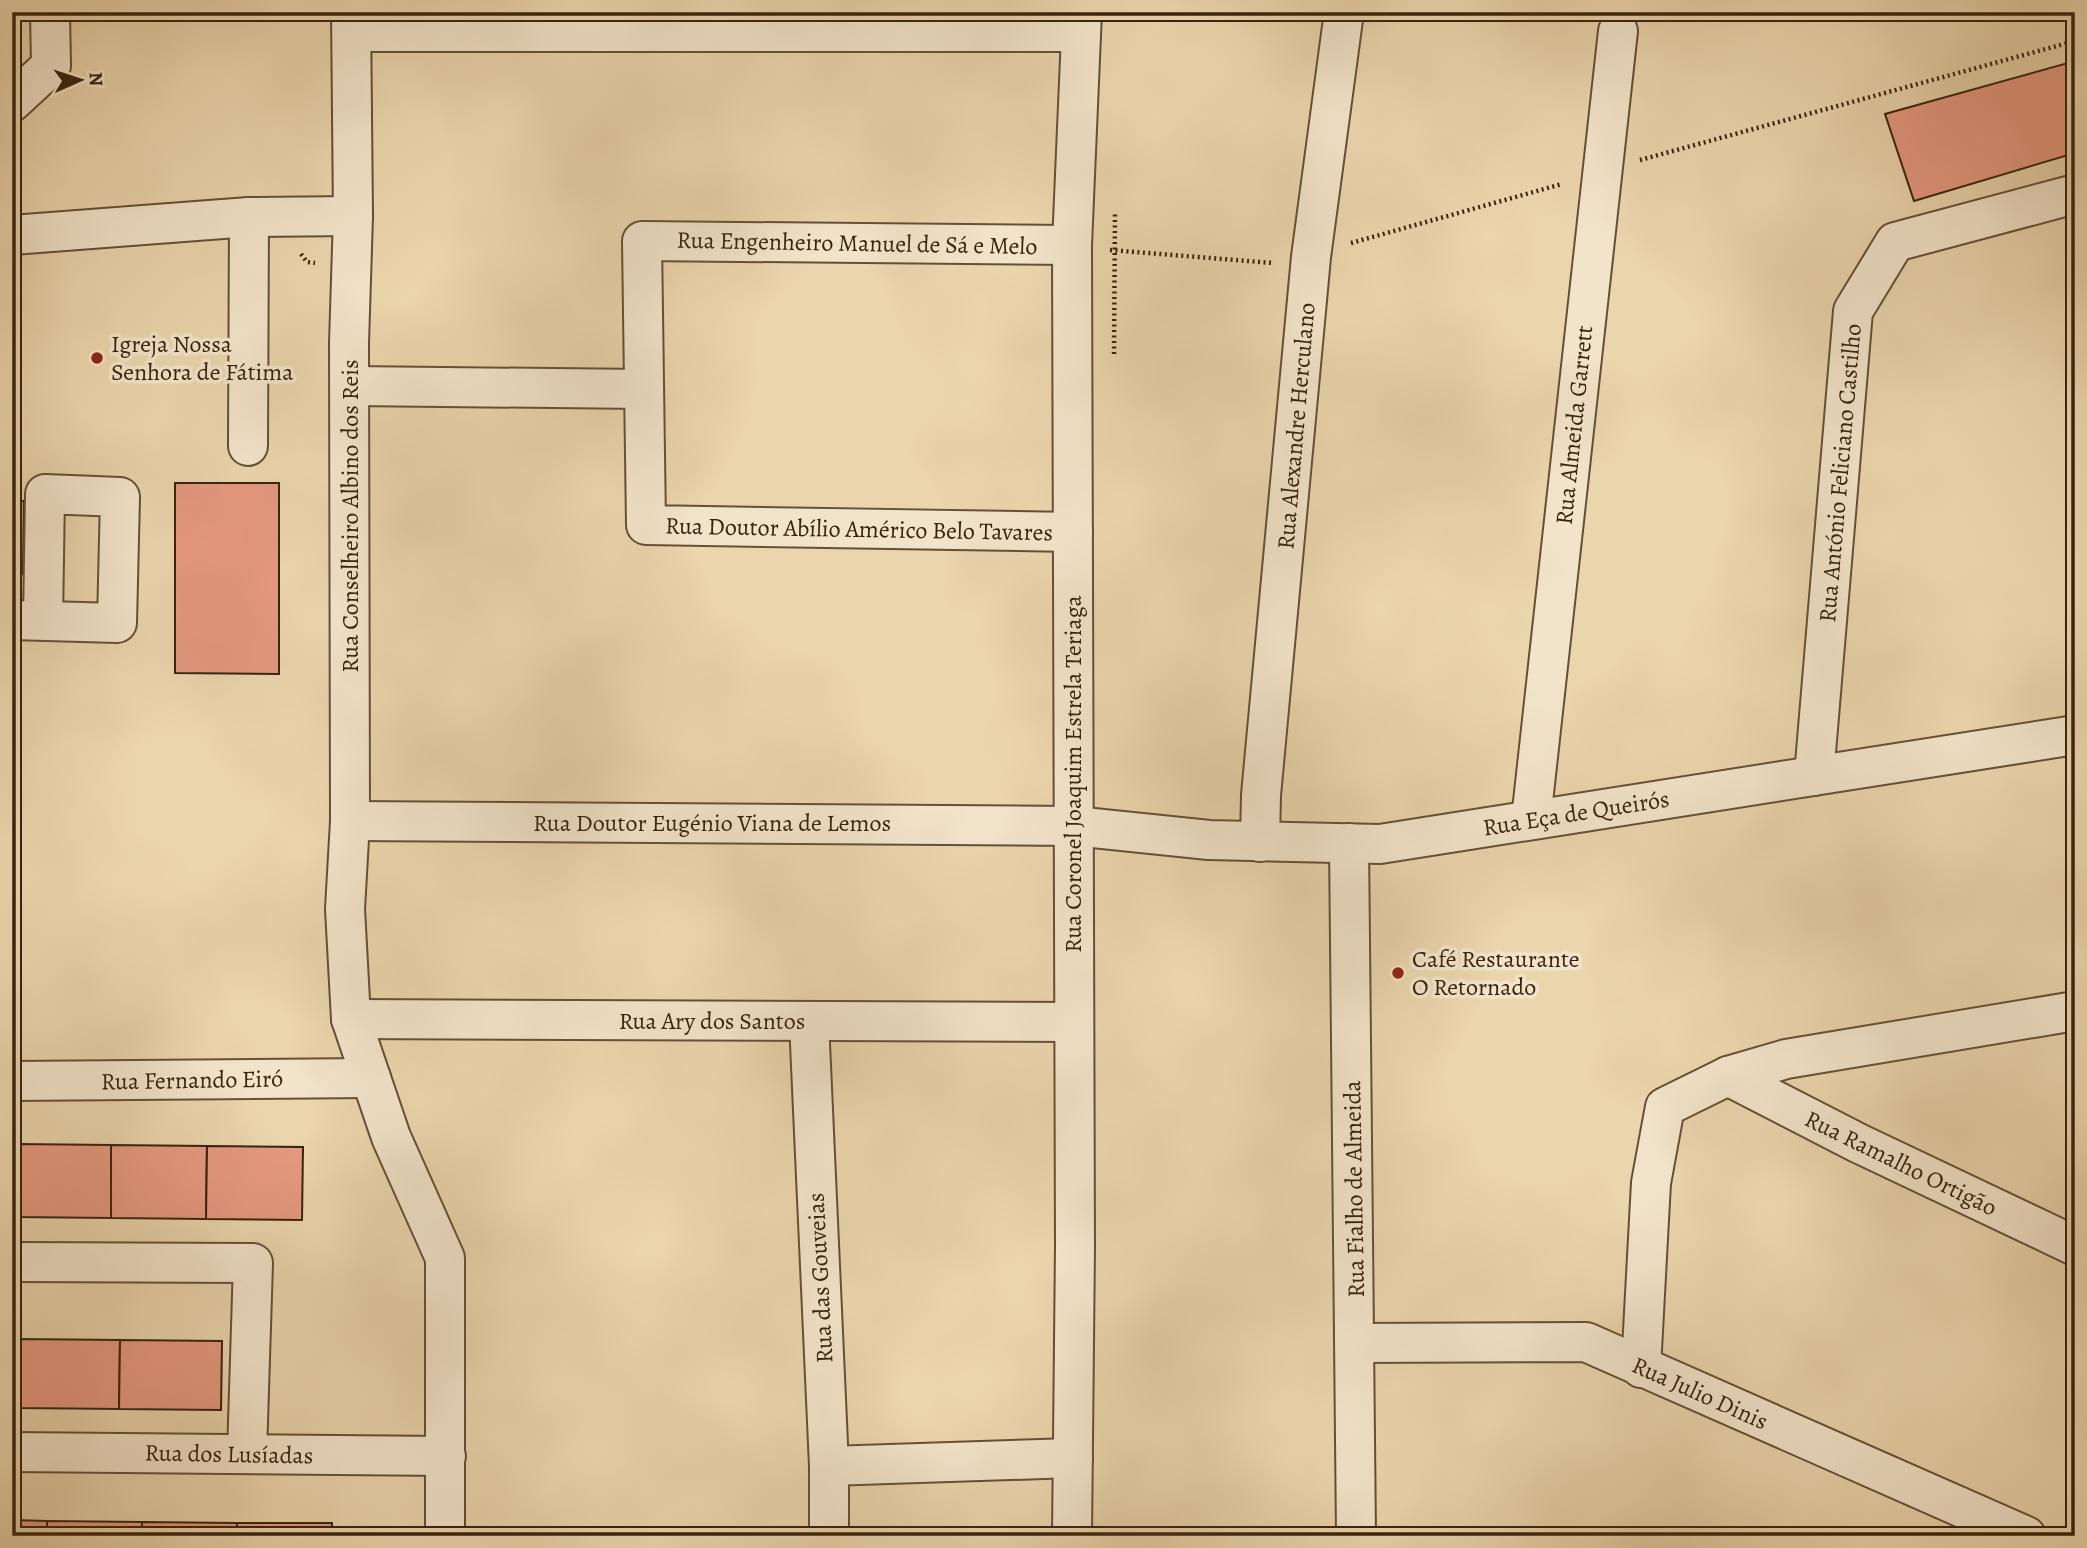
<svg xmlns="http://www.w3.org/2000/svg" width="2087" height="1548" font-family="Alegreya,serif">
  <rect width="100%" height="100%" fill="#ebd5ad"/>
  <filter id="stains"><feTurbulence type="fractalNoise" baseFrequency=".00286" numOctaves="4"/><feColorMatrix values="0 0 0 0 .2 0 0 0 0 .09 0 0 0 0 .02 0 0 0 .5 -.17"/></filter>
  <radialGradient id="worn" r=".72"><stop offset=".6" stop-color="#630" stop-opacity="0"/><stop offset="1" stop-color="#630" stop-opacity=".3"/></radialGradient>
  <!-- building -->
  <g fill="#e69980" stroke="#38230f" stroke-width="2">
    <polygon points="2075,61 2075,153 1914,201 1885,114"/>
    <polygon points="175,483 279,483 279,674 175,673"/>
    <polygon points="12,501 24,501 23,574 12,574"/>
    <polygon points="12,1144 16,1144 15,1217 12,1217"/>
    <polygon points="16,1144 111,1145 111,1218 15,1217"/>
    <polygon points="111,1145 207,1146 206,1219 111,1218"/>
    <polygon points="207,1146 303,1147 302,1220 206,1219"/>
    <rect x="12" y="1339" width="6" height="69"/>
    <polygon points="18,1339 120,1340 119,1409 18,1408"/>
    <polygon points="120,1340 222,1341 221,1410 119,1409"/>
    <polygon points="12,1520 47,1521 47,1536 12,1536"/>
    <polygon points="47,1521 142,1522 142,1536 47,1536"/>
    <polygon points="142,1522 237,1523 237,1536 142,1536"/>
    <rect x="237" y="1523" width="95" height="13"/>
  </g>
  <g fill="none" stroke-linecap="round" stroke-linejoin="round">
    <!-- minor casing -->
    <g stroke="#655036" stroke-width="42">
      <g id="minor">
        <polyline points="351,12 353,216 349,343 350,821 345,909 351,1019 391,1137 445,1258 445,1536"/>
        <polyline points="352,32 1081,32"/>
        <polyline points="12,102 51,66 50,12"/>
        <polyline points="12,235 249,217 353,216"/>
        <polyline points="1072,245 642,241 646,525 1073,532"/>
        <polyline points="351,386 644,389"/>
        <polyline points="248,446 249,217"/>
        <polyline points="12,620 117,623 120,497 45,494 43,621"/>
        <polyline points="1814,776 1853,311 1895,242 2075,194"/>
        <polyline points="1531,820 1618,31"/>
        <polyline points="350,821 1074,826 1209,840 1380,844 2075,735"/>
        <polyline points="1260,842 1261,795 1311,257 1344,12"/>
        <polyline points="1349,843 1356,1536"/>
        <polyline points="2075,1011 1786,1059 1728,1076 1858,1143 2075,1246"/>
        <polyline points="351,1019 1073,1022"/>
        <polyline points="809,1021 829,1466 829,1536"/>
        <polyline points="12,1081 371,1078"/>
        <polyline points="12,1262 253,1263 247,1454"/>
        <polyline points="1356,1343 1586,1342 2026,1536"/>
        <polyline points="1641,1368 1651,1183 1665,1107 1728,1076"/>
        <polyline points="12,1452 446,1456"/>
        <polyline points="829,1466 1073,1458"/>
        <polyline points="1072,1536 1075,1246 1072,245 1082,12"/>
      </g>
    </g>
    <!-- path -->
    <g stroke="#38230f" stroke-width="4.5" stroke-dasharray="2 3.5" stroke-linecap="butt">
      <polyline points="1640,160 2075,41"/>
      <polyline points="1351,243 1562,184"/>
      <polyline points="1110,250 1273,263"/>
      <polyline points="301,254 307,262 315,263"/>
      <polyline points="1114,354 1115,213"/>
    </g>
    <!-- minor -->
    <use href="#minor" stroke="#f2e4ca" stroke-width="38"/>
  </g>
  <!-- markers -->
  <g fill="#8f2418" stroke="#f2e4ca" stroke-width="2.5">
    <circle cx="97" cy="358" r="7"/>
    <circle cx="1398" cy="973" r="7"/>
  </g>
  <g text-anchor="middle" stroke-width="7" stroke-linejoin="round" paint-order="stroke">
    <!-- street labels -->
    <g font-size="24" fill="#38230f" stroke="#f2e4ca">
      <text transform="translate(857 243) rotate(1)" y="8">Rua Engenheiro Manuel de Sá e Melo</text>
      <text transform="translate(1574 425) rotate(-84)" y="8">Rua Almeida Garrett</text>
      <text transform="translate(1296 426) rotate(-85)" y="8">Rua Alexandre Herculano</text>
      <text transform="translate(1840 473) rotate(-85)" y="8">Rua António Feliciano Castilho</text>
      <text transform="translate(350 516) rotate(-90)" y="8">Rua Conselheiro Albino dos Reis</text>
      <text transform="translate(859 529) rotate(1)" y="8">Rua Doutor Abílio Américo Belo Tavares</text>
      <text transform="translate(1073 774) rotate(-90)" y="8">Rua Coronel Joaquim Estrela Teriaga</text>
      <text transform="translate(1576 813) rotate(-9)" y="8">Rua Eça de Queirós</text>
      <text x="712" y="831">Rua Doutor Eugénio Viana de Lemos</text>
      <text x="712" y="1029">Rua Ary dos Santos</text>
      <text transform="translate(192 1080) rotate(-1)" y="8">Rua Fernando Eiró</text>
      <text transform="translate(1901 1163) rotate(26)" y="8">Rua Ramalho Ortigão</text>
      <text transform="translate(1354 1189) rotate(-91)" y="8">Rua Fialho de Almeida</text>
      <text transform="translate(820 1278) rotate(-93)" y="8">Rua das Gouveias</text>
      <text transform="translate(1700 1393) rotate(24)" y="8">Rua Julio Dinis</text>
      <text transform="translate(229 1454) rotate(1)" y="8">Rua dos Lusíadas</text>
    </g>
    <!-- poi labels -->
    <g font-size="24" fill="#38230f" stroke="#f2e4ca" text-anchor="start">
      <text x="111" y="352">Igreja Nossa<tspan x="111" dy="28">Senhora de Fátima</tspan></text>
      <text x="1412" y="967">Café Restaurante<tspan x="1412" dy="28">O Retornado</tspan></text>
    </g>
  </g>
  <!-- margin -->
  <rect width="2087" height="1548" fill="none" stroke="#ebd5ad" stroke-width="42"/>
  <rect x="14" y="14" width="2059" height="1520" fill="none" stroke="#38230f" stroke-width="3.5"/>
  <rect x="21" y="21" width="2045" height="1506" fill="none" stroke="#38230f" stroke-width="2"/>
  <!-- north arrow -->
  <g transform="translate(80 80) rotate(87)" stroke="#f2e4ca" stroke-width="5" paint-order="stroke">
  <path d="M0-5L12 26L0 18L-12 26Z" fill="#38230f"/>
  <text y="-10" font-size="19" font-weight="bold" text-anchor="middle" fill="#38230f">N</text>
  </g>
  <rect width="100%" height="100%" filter="url(#stains)"/>
  <rect width="100%" height="100%" fill="url(#worn)"/>
</svg>
